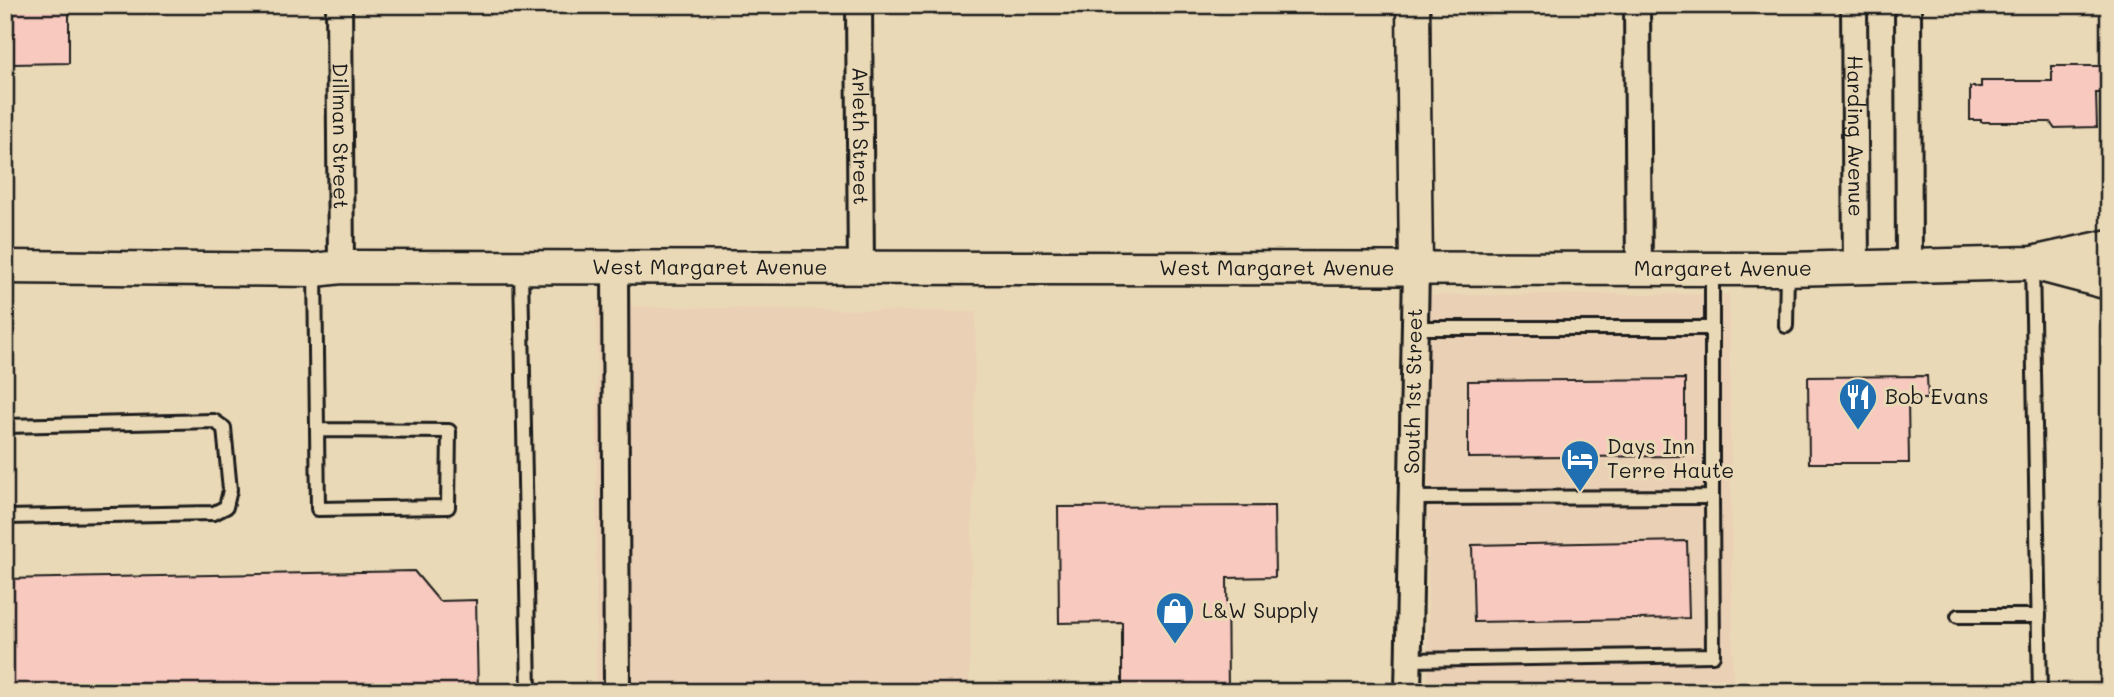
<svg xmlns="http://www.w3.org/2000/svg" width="2114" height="697" font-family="Mali,sans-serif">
  <rect width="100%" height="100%" fill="#ead9b6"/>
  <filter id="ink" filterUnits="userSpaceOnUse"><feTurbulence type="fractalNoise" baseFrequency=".0143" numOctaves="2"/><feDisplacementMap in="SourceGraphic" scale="14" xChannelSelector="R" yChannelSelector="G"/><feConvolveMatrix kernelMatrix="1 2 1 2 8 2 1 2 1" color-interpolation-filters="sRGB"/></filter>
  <g filter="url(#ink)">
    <!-- built -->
    <g fill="#ead0b5">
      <polygon points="1729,294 1733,692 1428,692 1429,295"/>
      <polygon points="597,306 976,312 969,692 596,692"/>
    </g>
    <!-- building -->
    <g fill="#f8c9be" stroke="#1c1c1c" stroke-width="2">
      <polygon points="12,5 69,5 69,63 13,64"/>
      <polygon points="2052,66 2104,66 2104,93 2096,93 2097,127 2054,128 2050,122 1981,122 1981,120 1970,120 1970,87 1981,87 1981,81 2052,81"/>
      <polygon points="1927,376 1928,399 1908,399 1909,463 1809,463 1808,377"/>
      <polygon points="1685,379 1685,456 1468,458 1468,381"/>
      <polygon points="1274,506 1275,577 1227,578 1228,692 1122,692 1122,622 1059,623 1058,507"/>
      <polygon points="1687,541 1689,618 1474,622 1472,545"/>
      <polygon points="414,571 439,601 476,600 478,692 5,692 5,579"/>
    </g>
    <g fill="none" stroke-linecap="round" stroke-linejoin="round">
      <!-- service casing -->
      <g stroke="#1c1c1c" stroke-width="18">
        <g id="service">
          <polyline points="2032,264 2040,692"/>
          <polyline points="521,269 529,692"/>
          <polyline points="315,271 318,509 448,507 449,431 317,430"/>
          <polyline points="1786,326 1787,270"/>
          <polyline points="1414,328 1712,328"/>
          <polyline points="5,426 214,421 224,428 230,490 226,507 214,513 5,517"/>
          <polyline points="1411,498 1712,497 1712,270"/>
          <polyline points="1958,616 2039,616"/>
          <polyline points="1408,660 1713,655 1712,497"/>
        </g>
      </g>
      <!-- minor casing -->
      <g stroke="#1c1c1c" stroke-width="30">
        <g id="minor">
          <path id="s1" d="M339,5L341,267"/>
          <path id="s2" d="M859,5L861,269"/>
          <polyline points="1637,5 1639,271"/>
          <path id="s3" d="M1854,5L1856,267"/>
          <polyline points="1908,5 1909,265"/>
          <polyline points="615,268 617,692"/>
          <path id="s4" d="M1408,692L1416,269"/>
        </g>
      </g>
      <!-- tertiary casing -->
      <g stroke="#1c1c1c" stroke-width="37">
        <g id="tertiary">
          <polyline points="1413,5 1416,269"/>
          <polyline points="2037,264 2109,283"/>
          <path id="s5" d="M5,267L315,270L341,267L1787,269L2032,263L2109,246"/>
        </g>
      </g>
      <!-- service -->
      <use href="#service" stroke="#ead9b6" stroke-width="12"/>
      <!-- minor -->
      <use href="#minor" stroke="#ead9b6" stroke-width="24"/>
      <!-- tertiary -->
      <use href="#tertiary" stroke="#ead9b6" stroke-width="32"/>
    </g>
  </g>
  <!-- icons -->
  <defs>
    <g id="restaurant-pin" transform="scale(2.0125)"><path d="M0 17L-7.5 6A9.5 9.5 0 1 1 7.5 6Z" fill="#1f6fb2" stroke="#ead9b6"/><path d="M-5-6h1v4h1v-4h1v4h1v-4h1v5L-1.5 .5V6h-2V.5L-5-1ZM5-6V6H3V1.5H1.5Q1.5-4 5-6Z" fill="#fff"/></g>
    <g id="hotel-pin" transform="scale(2.0125)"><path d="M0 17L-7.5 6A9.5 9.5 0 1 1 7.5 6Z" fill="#1f6fb2" stroke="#ead9b6"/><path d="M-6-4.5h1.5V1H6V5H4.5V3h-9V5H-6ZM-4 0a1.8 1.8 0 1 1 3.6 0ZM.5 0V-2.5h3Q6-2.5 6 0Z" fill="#fff"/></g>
    <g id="shop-pin" transform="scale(2.0125)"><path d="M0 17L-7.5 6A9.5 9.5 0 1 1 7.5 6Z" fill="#1f6fb2" stroke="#ead9b6"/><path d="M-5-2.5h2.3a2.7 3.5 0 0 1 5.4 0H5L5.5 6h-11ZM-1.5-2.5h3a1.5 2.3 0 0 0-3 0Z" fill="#fff"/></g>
  </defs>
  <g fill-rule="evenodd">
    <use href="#restaurant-pin" x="1858" y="397"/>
    <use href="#hotel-pin" x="1580" y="459"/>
    <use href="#shop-pin" x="1175" y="611"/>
  </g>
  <g text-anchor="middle" stroke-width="6" stroke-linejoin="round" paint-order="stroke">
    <!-- street labels -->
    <g font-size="21" fill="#1c1c1c" stroke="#ead9b6">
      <text dy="7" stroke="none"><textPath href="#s1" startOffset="131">Dillman Street</textPath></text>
      <text dy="7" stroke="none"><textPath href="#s3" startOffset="131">Harding Avenue</textPath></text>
      <text dy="7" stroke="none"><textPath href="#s2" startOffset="131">Arleth Street</textPath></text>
      <text dy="7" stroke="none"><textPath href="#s5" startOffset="705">West Margaret Avenue</textPath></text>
      <text dy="7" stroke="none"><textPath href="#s5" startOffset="1272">West Margaret Avenue</textPath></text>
      <text dy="7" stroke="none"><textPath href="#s5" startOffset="1718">Margaret Avenue</textPath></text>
      <text dy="7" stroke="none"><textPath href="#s4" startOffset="301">South 1st Street</textPath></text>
    </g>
    <!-- poi labels -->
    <g font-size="21" fill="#1c1c1c" stroke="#ead9b6" text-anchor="start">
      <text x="1885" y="404">Bob Evans</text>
      <text x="1607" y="454">Days Inn<tspan x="1607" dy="24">Terre Haute</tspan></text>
      <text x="1202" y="618">L&amp;W Supply</text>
    </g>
  </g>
  <!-- margin -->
  <rect width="2114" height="697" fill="none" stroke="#ead9b6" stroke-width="28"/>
  <rect x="14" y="14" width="2086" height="669" fill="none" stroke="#1c1c1c" stroke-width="2.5" filter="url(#ink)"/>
</svg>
